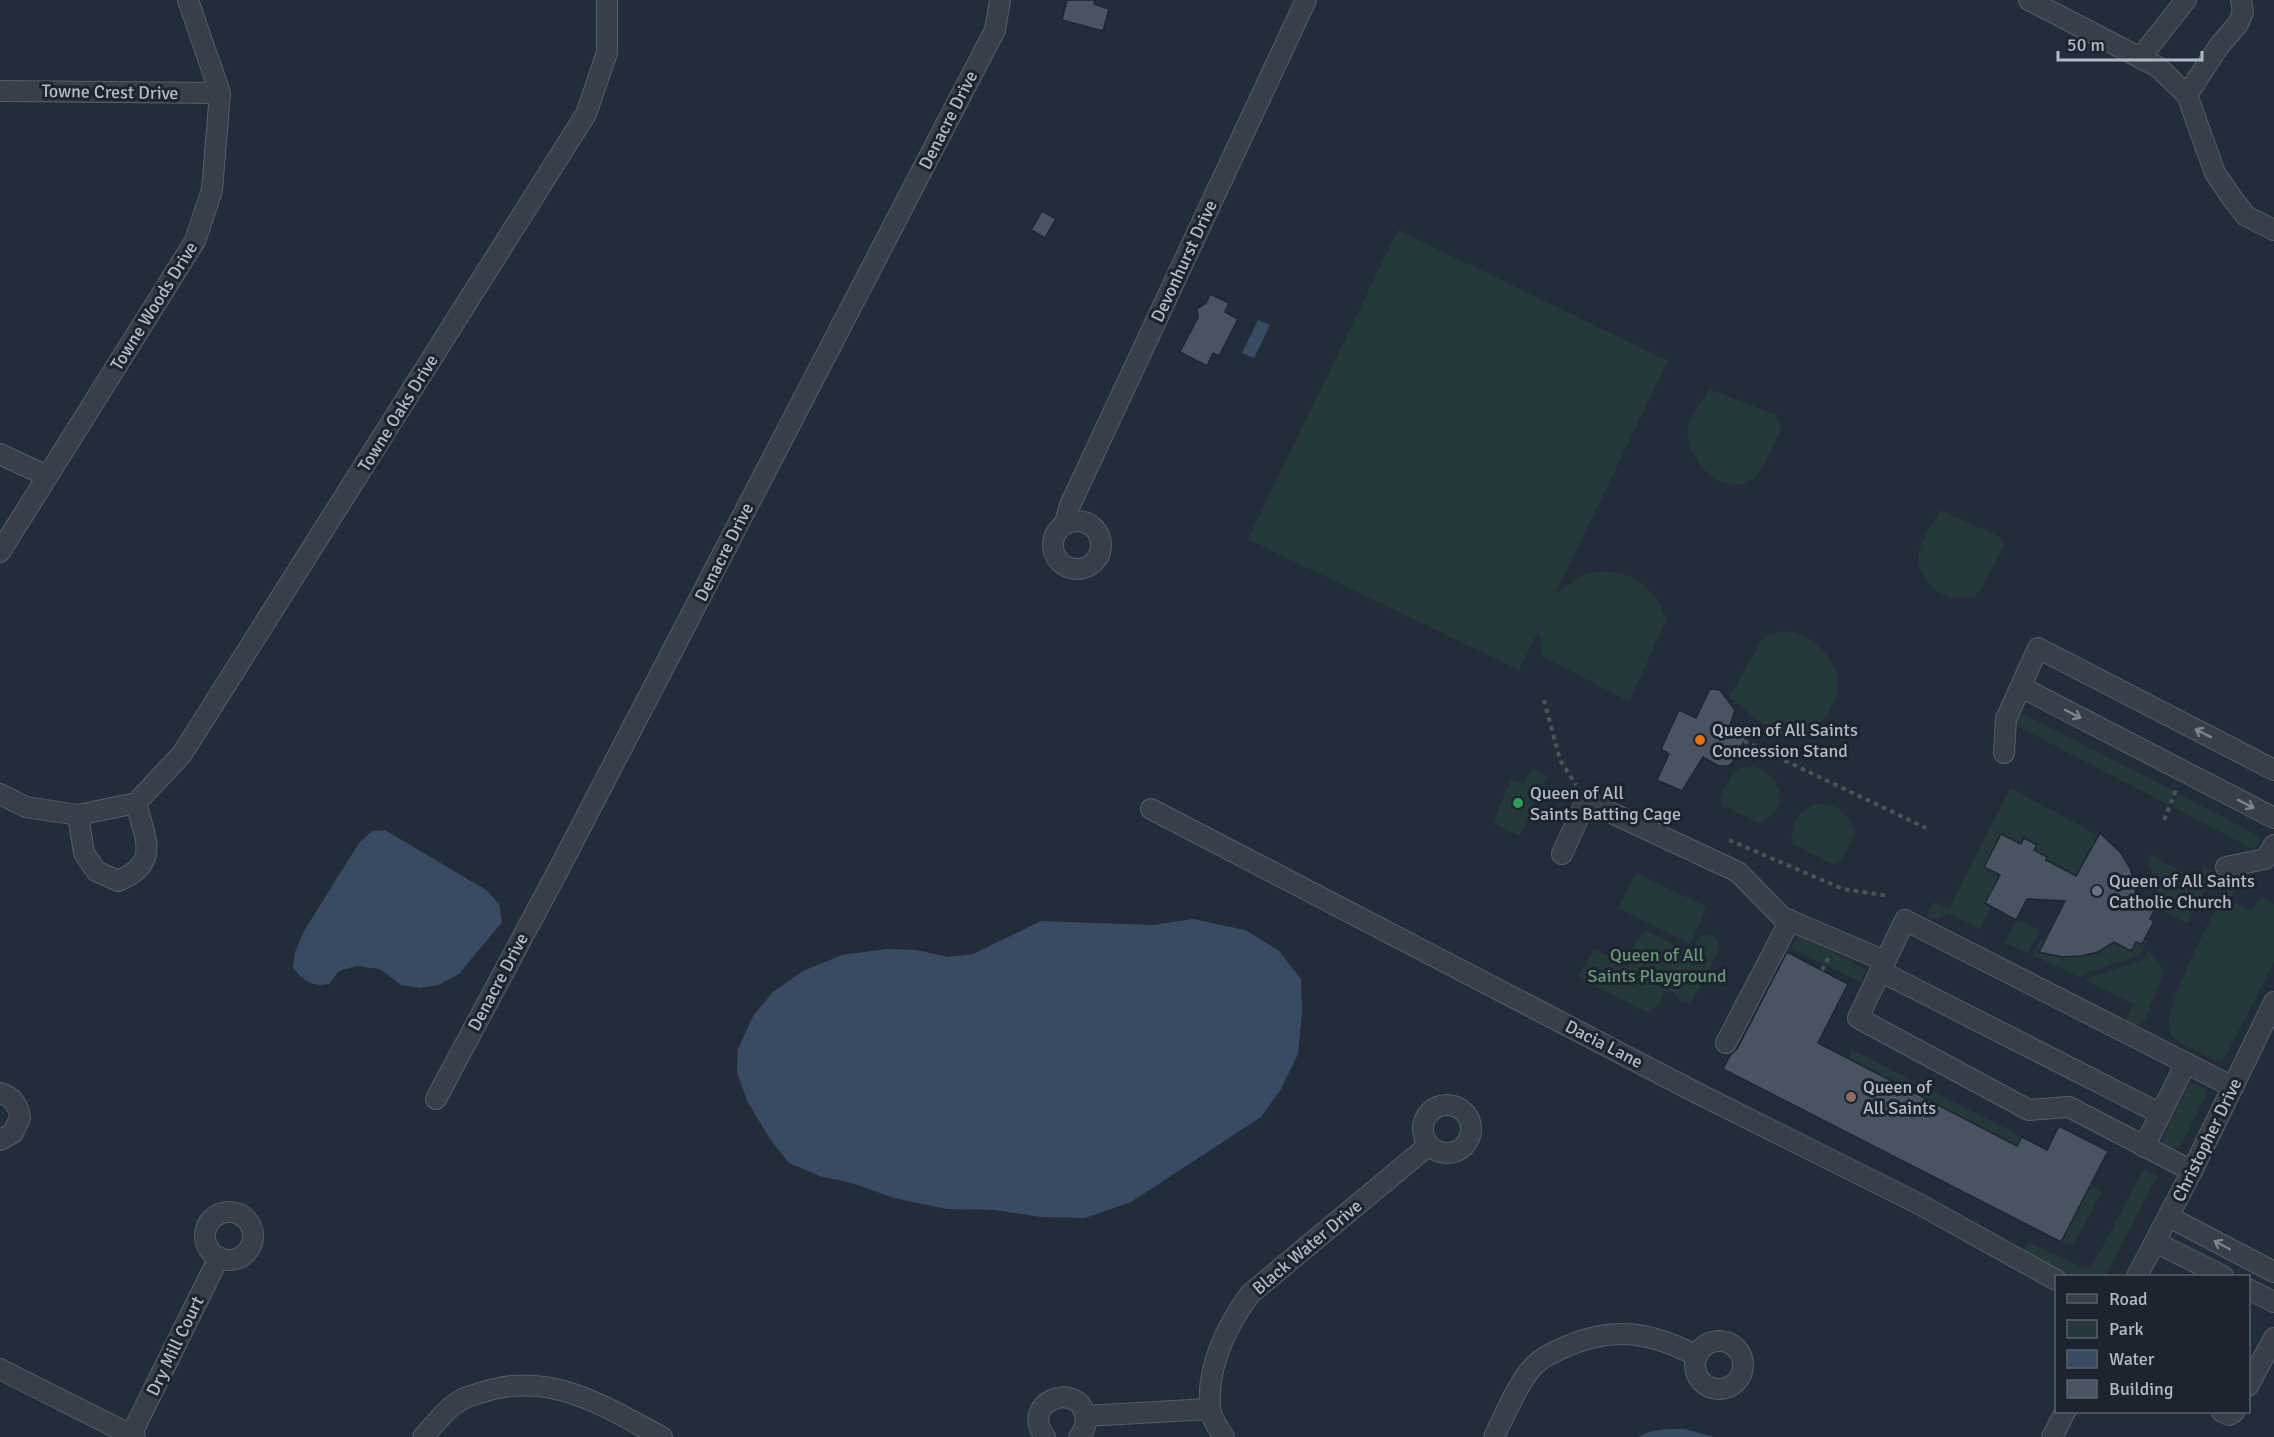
<svg xmlns="http://www.w3.org/2000/svg" width="2274" height="1437" font-family="Signika,sans-serif">
  <rect width="100%" height="100%" fill="#232d3a"/>
  <!-- green -->
  <g fill="#25393b">
    <path d="M1398,230L1668,361L1555,594C1565,588 1578,576 1590,573C1628,566 1653,586 1667,619L1629,701L1543,657L1539,630L1519,670L1248,539Z"/>
    <path d="M1709,389L1776,415L1781,430C1774,443 1766,464 1757,475C1731,504 1685,464 1688,430C1688,423 1693,416 1697,409C1701,402 1704,395 1709,389Z"/>
    <path d="M1940,510L2000,537L2004,545L1981,589L1974,597C1952,601 1933,595 1923,574C1919,568 1917,559 1919,552C1923,537 1933,523 1940,510Z"/>
    <path d="M1788,631C1816,637 1844,665 1837,695C1832,719 1803,743 1778,733C1767,729 1740,705 1729,697L1763,638L1771,634Z"/>
    <polygon points="2019,712 2176,792 2169,805 2013,724"/>
    <path d="M1751,766C1782,772 1792,809 1759,823L1722,805L1720,798C1727,783 1731,767 1751,766Z"/>
    <polygon points="1532,769 1547,776 1520,836 1493,823 1511,779 1524,784"/>
    <path d="M2010,788L2099,836L2076,876L2048,866L2050,862L2046,860L2047,857L2034,850L2037,845L2024,838L2021,844L2001,834L1984,866L2000,875L1985,903L1991,906L1980,929L1948,913C1941,918 1937,920 1929,917L1928,911L1934,902L1949,909Z"/>
    <path d="M2179,794L2259,836C2260,842 2259,846 2253,849L2173,807Z"/>
    <path d="M1816,804C1837,803 1850,814 1855,834L1841,861L1832,864L1793,844C1788,826 1799,810 1816,804Z"/>
    <polygon points="2151,855 2197,880 2205,867 2211,870 2212,874 2188,924 2161,909 2156,884 2148,861"/>
    <polygon points="1636,873 1707,907 1690,944 1618,908"/>
    <path d="M2233,882L2237,883V885L2230,901L2252,911L2258,900L2264,898L2274,904V962L2225,1057L2220,1061C2209,1058 2172,1041 2169,1031C2163,1008 2217,902 2233,882Z"/>
    <polygon points="2017,919 2040,930 2028,953 2005,943"/>
    <path d="M1647,931L1691,953C1697,941 1698,935 1713,934L1718,941L1719,949L1694,999L1690,1002L1680,1000L1674,992L1665,991L1660,1003L1649,1013L1578,977L1594,949L1629,968C1628,956 1635,936 1647,931Z"/>
    <polygon points="1798,934 1867,970 1862,983 1791,948"/>
    <polygon points="2041,939 2045,941 2039,952 2062,957 2114,942 2131,950 2136,942 2142,944 2145,939 2147,941 2140,955 2083,974 2081,978 2033,955"/>
    <polygon points="2148,951 2164,971 2146,1018 2139,1025 2126,1021 2133,1003 2086,981 2088,978 2143,960"/>
    <polygon points="1853,1050 2022,1137 2017,1146 1848,1059"/>
    <polygon points="2194,1083 2206,1090 2206,1095 2182,1144 2172,1150 2164,1147 2162,1140 2190,1084"/>
    <polygon points="2143,1170 2158,1175 2105,1276 2060,1276 2021,1254 2028,1242 2084,1268 2091,1266 2095,1261"/>
    <polygon points="2090,1185 2102,1192 2073,1245 2061,1242"/>
  </g>
  <!-- water -->
  <g fill="#394b63">
    <polygon points="1258,320 1270,325 1254,358 1242,353"/>
    <path d="M385,830L486,890L499,904L502,922L459,974L438,985L420,988L401,985L380,969L356,966L339,971L329,984C312,987 304,981 293,968L295,952L304,931L359,843L372,831Z"/>
    <polygon points="1193,919 1245,930 1278,950 1301,979 1302,1011 1298,1054 1281,1089 1261,1117 1131,1202 1085,1218 1042,1217 995,1210 947,1209 894,1198 855,1184 820,1176 789,1163 770,1139 747,1101 737,1072 738,1049 753,1016 773,992 803,971 842,955 886,949 916,950 948,957 973,954 1041,921 1153,925"/>
    <path d="M1685,1429L1714,1437H1639C1652,1428 1670,1429 1685,1429Z"/>
  </g>
  <!-- building -->
  <g fill="#495463" stroke="#1e2631" stroke-width="1.5">
    <polygon points="1067,0 1095,0 1094,4 1109,9 1103,31 1062,20"/>
    <polygon points="1042,211 1056,219 1045,238 1031,230"/>
    <polygon points="1210,294 1229,303 1225,312 1238,319 1219,356 1213,353 1207,366 1180,352 1198,317 1197,309 1206,303"/>
    <polygon points="1710,689 1720,690 1735,710 1730,726 1747,736 1732,763 1728,766 1719,766 1703,757 1682,791 1657,780 1669,754 1661,749 1679,710 1696,718"/>
    <polygon points="2100,833 2121,853 2130,868 2135,884 2136,899 2155,908 2150,919 2154,921 2142,944 2136,942 2131,951 2114,942 2098,952 2082,956 2062,957 2039,952 2065,901 2027,899 2016,920 1985,903 2000,875 1984,867 2001,834 2021,844 2024,838 2037,845 2034,850 2047,857 2046,860 2050,862 2076,876"/>
    <polygon points="1787,952 1848,984 1818,1043 2017,1146 2022,1137 2047,1150 2059,1126 2108,1151 2061,1242 1723,1069 1731,1054 1737,1049"/>
  </g>
  <g fill="none" stroke-linecap="round" stroke-linejoin="round">
    <!-- minor casing -->
    <g stroke="#555d68" stroke-width="22">
      <g id="minor">
        <polyline points="2029,0 2158,67 2187,95 2215,173 2232,198 2246,216 2274,230"/>
        <polyline points="2140,58 2186,0"/>
        <polyline points="0,91 220,93"/>
        <polyline points="2187,95 2219,46 2238,24 2243,12 2241,0"/>
        <polyline points="0,454 47,476"/>
        <circle cx="1077" cy="545" r="24"/>
        <polyline points="1065,523 1070,505 1306,0"/>
        <polyline points="0,552 195,241 212,190 220,93 188,0"/>
        <polyline points="2021,687 2274,818"/>
        <polyline points="2004,753 2006,719 2038,648 2274,770"/>
        <polyline points="0,794 26,807 78,815 136,803 182,754 586,114 607,53 607,0"/>
        <polyline points="1151,809 1697,1093 1921,1205 2056,1280"/>
        <path d="M78,815L84,853L96,871L118,881C161,863 145,839 136,803"/>
        <polyline points="1562,854 1586,801 1738,872 1782,917 1885,961"/>
        <polyline points="2226,867 2265,859 2274,845"/>
        <polyline points="1880,971 2161,1114"/>
        <polyline points="1726,1043 1790,920"/>
        <path d="M0,1093C12,1096 19,1105 20,1118L13,1133L0,1140"/>
        <polyline points="436,1099 561,865 995,30 1000,0"/>
        <circle cx="1447" cy="1129" r="24"/>
        <polyline points="2144,1147 2186,1063"/>
        <polyline points="2192,1171 2069,1107 2029,1110 1858,1018 1905,920 2233,1087"/>
        <circle cx="229" cy="1236" r="24"/>
        <polyline points="2169,1217 2274,1272"/>
        <polyline points="2155,1242 2223,1276"/>
        <polyline points="2137,1276 2192,1171 2274,1002"/>
        <polyline points="2248,1289 2274,1302"/>
        <circle cx="1719" cy="1365" r="24"/>
        <polyline points="0,1369 135,1437"/>
        <polyline points="2248,1386 2274,1338"/>
        <polyline points="2222,1412 2229,1415 2234,1412"/>
        <polyline points="1086,1416 1209,1409"/>
        <polyline points="131,1435 219,1257"/>
        <path d="M423,1437C435,1424 447,1407 463,1399C468,1396 475,1395 480,1393C549,1369 603,1406 662,1437"/>
        <path d="M1045,1437C1019,1402 1077,1380 1085,1415C1087,1423 1085,1430 1079,1437"/>
        <path d="M1224,1437C1219,1429 1210,1417 1210,1407C1207,1365 1226,1327 1250,1294L1429,1145"/>
        <path d="M1494,1437C1503,1419 1518,1383 1531,1369C1541,1357 1556,1351 1570,1345C1617,1326 1653,1333 1697,1356"/>
        <polyline points="2052,1437 2065,1412"/>
      </g>
    </g>
    <!-- path -->
    <g stroke="#435658" stroke-width="4" stroke-dasharray="4.5 4.5" stroke-linecap="butt">
      <polyline points="1544,700 1560,760 1576,785"/>
      <polyline points="1744,741 1926,828"/>
      <polyline points="2164,820 2177,788"/>
      <polyline points="1729,840 1843,889 1889,896"/>
      <polyline points="1822,970 1830,955"/>
    </g>
    <!-- minor -->
    <use href="#minor" stroke="#373f4a" stroke-width="20"/>
  </g>
  <!-- one-way arrows -->
  <defs><path id="oneway-shaft" d="M-6 0H5M1.5-3L5.5 0L1.5 3" fill="none" stroke-width="1.6" stroke-linecap="round" stroke-linejoin="round" transform="scale(1.5)"/></defs>
  <g stroke="#7b838e">
    <use href="#oneway-shaft" transform="translate(2073 714) rotate(27)"/>
    <use href="#oneway-shaft" transform="translate(2203 733) rotate(-153)"/>
    <use href="#oneway-shaft" transform="translate(2246 804) rotate(27)"/>
    <use href="#oneway-shaft" transform="translate(2222 1245) rotate(-152)"/>
  </g>
  <!-- markers -->
  <circle fill="#e8710a" stroke="#1c242f" stroke-width="2" cx="1700" cy="740" r="6"/>
  <circle fill="#2e9e5b" stroke="#1c242f" stroke-width="2" cx="1518" cy="803" r="6"/>
  <circle fill="#6b7280" stroke="#1c242f" stroke-width="2" cx="2097" cy="891" r="6"/>
  <circle fill="#8d6e63" stroke="#1c242f" stroke-width="2" cx="1851" cy="1097" r="6"/>
  <g text-anchor="middle" stroke-width="6" stroke-linejoin="round" paint-order="stroke">
    <!-- street labels -->
    <g font-size="18" fill="#b2bac6" stroke="#1c242f">
      <text transform="translate(110 92) rotate(1)" y="6">Towne Crest Drive</text>
      <text transform="translate(948 120) rotate(-63)" y="6">Denacre Drive</text>
      <text transform="translate(1184 261) rotate(-65)" y="6">Devonhurst Drive</text>
      <text transform="translate(154 306) rotate(-58)" y="6">Towne Woods Drive</text>
      <text transform="translate(398 413) rotate(-58)" y="6">Towne Oaks Drive</text>
      <text transform="translate(724 552) rotate(-63)" y="6">Denacre Drive</text>
      <text transform="translate(498 982) rotate(-62)" y="6">Denacre Drive</text>
      <text transform="translate(1604 1044) rotate(27)" y="6">Dacia Lane</text>
      <text transform="translate(2207 1140) rotate(-64)" y="6">Christopher Drive</text>
      <text transform="translate(1307 1247) rotate(-40)" y="6">Black Water Drive</text>
      <text transform="translate(175 1346) rotate(-64)" y="6">Dry Mill Court</text>
    </g>
    <!-- poi labels -->
    <g font-size="18" fill="#b2bac6" stroke="#1c242f" text-anchor="start">
      <text x="1712" y="736">Queen of All Saints<tspan x="1712" dy="21">Concession Stand</tspan></text>
      <text x="1530" y="799">Queen of All<tspan x="1530" dy="21">Saints Batting Cage</tspan></text>
      <text x="2109" y="887">Queen of All Saints<tspan x="2109" dy="21">Catholic Church</tspan></text>
      <text x="1863" y="1093">Queen of<tspan x="1863" dy="21">All Saints</tspan></text>
    </g>
    <!-- park labels -->
    <g font-size="18" fill="#6a9673" stroke="#1c242f">
      <text x="1657" y="961">Queen of All<tspan x="1657" dy="21">Saints Playground</tspan></text>
    </g>
  </g>
  <!-- legend -->
  <rect x="2055" y="1275" width="195" height="138" fill="#1c242f" stroke="#58606b" stroke-width="1.5"/>
  <rect x="2067" y="1294" width="30" height="9" fill="#373f4a" stroke="#58606b" stroke-width="1.5"/>
  <text x="2109" y="1305" font-size="18" fill="#b2bac6">Road</text>
  <rect x="2067" y="1320" width="30" height="18" fill="#25393b" stroke="#58606b" stroke-width="1.5"/>
  <text x="2109" y="1335" font-size="18" fill="#b2bac6">Park</text>
  <rect x="2067" y="1350" width="30" height="18" fill="#394b63" stroke="#58606b" stroke-width="1.5"/>
  <text x="2109" y="1365" font-size="18" fill="#b2bac6">Water</text>
  <rect x="2067" y="1380" width="30" height="18" fill="#495463" stroke="#58606b" stroke-width="1.5"/>
  <text x="2109" y="1395" font-size="18" fill="#b2bac6">Building</text>
  <!-- scale -->
  <path d="M2058 51v9h144v-9" fill="none" stroke="#b2bac6" stroke-width="3"/>
  <text x="2067" y="51" font-size="18" fill="#b2bac6" stroke="#1c242f" stroke-width="4.5" paint-order="stroke">50 m</text>
</svg>
